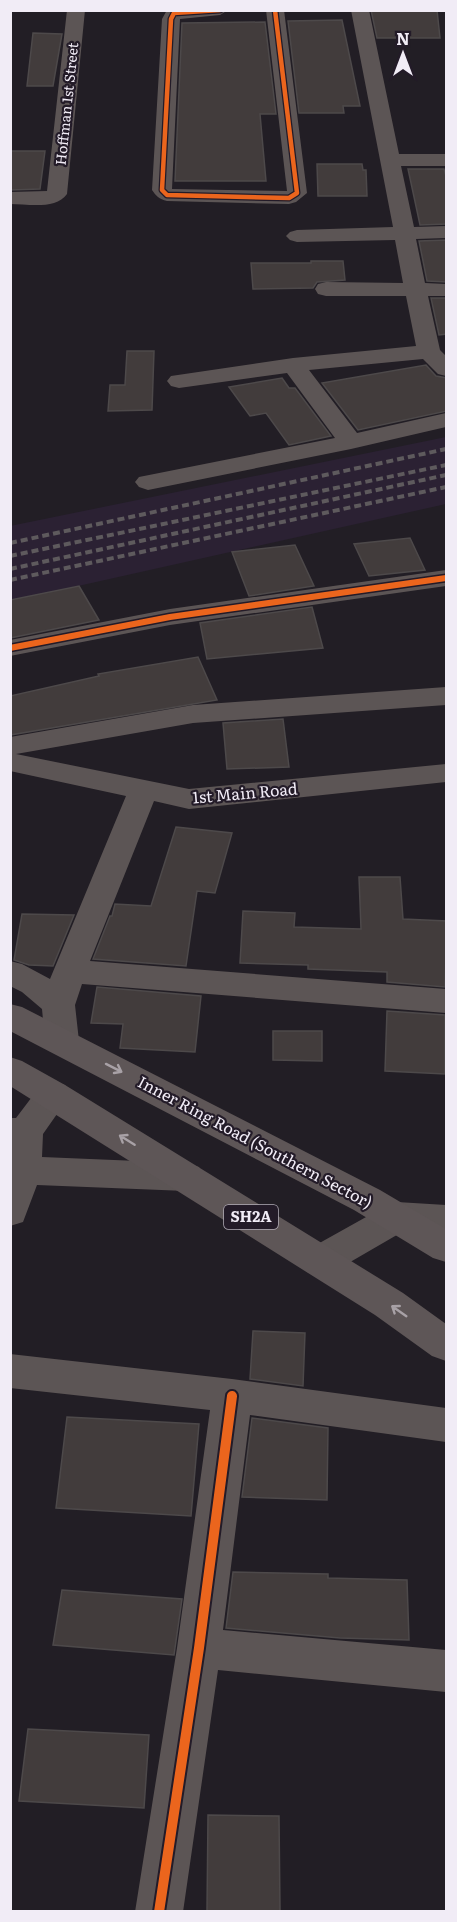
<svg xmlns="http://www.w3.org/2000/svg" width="457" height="1922" font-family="Literata,serif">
  <rect width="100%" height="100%" fill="#221e25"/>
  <!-- built -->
  <polygon fill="#2b2133" points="446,437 446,504 11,601 10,526"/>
  <!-- building -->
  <g fill="#423c3c" stroke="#4d494a" stroke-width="1.5">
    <polygon points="371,10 437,10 440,38 377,38"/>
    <polygon points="342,20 360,106 343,106 344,113 299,113 288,21"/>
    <polygon points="265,22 276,114 260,114 266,181 175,181 182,23"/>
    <polygon points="33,33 62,34 53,86 27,86"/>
    <polygon points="10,151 45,151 40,189 10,190"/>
    <polygon points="317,164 362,164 363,170 366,170 367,196 318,196"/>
    <polygon points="408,169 444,169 447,180 447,224 420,225"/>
    <polygon points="447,240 447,282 427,281 419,241"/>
    <polygon points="311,261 343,261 345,280 317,282 313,288 253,289 251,263 311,263"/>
    <polygon points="431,298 447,298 447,334 439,335"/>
    <polygon points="127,351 154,351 152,410 108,411 110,385 125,385"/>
    <polygon points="426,365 436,376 447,378 447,411 358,430 322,383"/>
    <polygon points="282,378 289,388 295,388 331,436 289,445 266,413 250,416 229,387"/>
    <polygon points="410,538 425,570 369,576 354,544"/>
    <polygon points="295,545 314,586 249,596 232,552"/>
    <polygon points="79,586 99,620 10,638 10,600"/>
    <polygon points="312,607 323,648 207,659 200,623"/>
    <polygon points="198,657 217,700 10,735 10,696 99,676 98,674"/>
    <polygon points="283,719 289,767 227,769 223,723"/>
    <polygon points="176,827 232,833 215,893 197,891 186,966 93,959 110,916 112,916 115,904 151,906"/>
    <polygon points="359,877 400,877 403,919 447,921 445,987 387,982 387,972 308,969 308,965 240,963 243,911 295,913 294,927 361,929"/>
    <polygon points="22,914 74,915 53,966 29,965 14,960"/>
    <polygon points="97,987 201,996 195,1052 120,1048 123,1024 91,1023"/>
    <polygon points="387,1011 445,1015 445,1074 385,1071"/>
    <polygon points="273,1031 322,1031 322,1061 273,1060"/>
    <polygon points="253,1331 305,1333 303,1386 250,1379"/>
    <polygon points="67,1417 199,1424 191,1516 56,1508"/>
    <polygon points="252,1418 328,1428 327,1500 242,1497"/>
    <polygon points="233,1572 328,1574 328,1578 407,1580 409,1640 340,1638 226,1628"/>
    <polygon points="62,1590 182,1599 174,1655 53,1645"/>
    <polygon points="28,1729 149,1735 144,1808 19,1801"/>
    <polygon points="208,1815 279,1816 280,1911 207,1911"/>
  </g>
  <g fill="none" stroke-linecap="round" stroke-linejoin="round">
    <!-- street -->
    <g fill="#5c5555" fill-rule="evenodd">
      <path d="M67,10H85L67,194C56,210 28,204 10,204V192L47,191Z"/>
      <path d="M167,10H228L220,15L180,19L172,189L287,191L266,10H284L307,193L296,202L289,204L167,201C159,199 156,196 152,190L162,19Z"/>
      <polygon points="351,10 369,10 399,154 446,154 446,166 401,166 414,227 446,226 446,238 416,239 425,283 446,284 446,296 428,296 440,350 446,356 446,376 438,374 423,359 309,370 357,433 446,413 446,427 351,449 148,490 139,487 135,482 139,477 335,438 287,373 179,388 171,386 167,381 171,376 293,358 416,346 406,296 326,296 318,294 315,289 318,284 326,282 403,283 395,240 297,242 290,240 286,236 290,232 297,230 393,227"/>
      <polygon points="446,570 446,586 170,625 10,656 10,640 170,609"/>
      <polygon points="446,687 446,705 193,723 16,754 189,789 446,764 446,782 189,809 154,801 90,961 446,989 446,1013 82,984 75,1005 79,1041 74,1050 62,1053 50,1050 45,1041 42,1009 22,992 10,986 10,961 22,964 50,979 126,796 10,771 10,737 193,705"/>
      <polygon points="53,1081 65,1085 71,1094 43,1134 42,1157 186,1163 199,1167 204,1177 199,1187 186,1191 37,1185 23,1222 10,1226 10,1118 16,1118 41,1085"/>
      <polygon points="397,1202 446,1205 446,1233 402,1232 333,1272 320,1276 307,1272 301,1261 307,1250 384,1207"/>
      <polygon points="10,1354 232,1379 446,1408 446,1442 250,1415 223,1630 446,1650 446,1692 218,1670 183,1912 135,1912 177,1648 210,1410 10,1388"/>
    </g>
    <!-- primary -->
    <g fill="#5e5657" fill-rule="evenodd">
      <polygon points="10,1004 22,1007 380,1190 446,1229 446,1262 433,1258 354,1210 10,1031"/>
      <polygon points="10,1057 22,1061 65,1085 403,1293 446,1324 446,1361 432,1356 375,1315 10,1086"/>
    </g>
    <!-- rail -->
    <g stroke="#5e5a5d" stroke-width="4" stroke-dasharray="7 4" stroke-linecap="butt">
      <polyline points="10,543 446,449"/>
      <polyline points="10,556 446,465"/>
      <polyline points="10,569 446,475"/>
      <polyline points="10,580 446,487"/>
    </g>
    <!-- cycleway-far2 casing -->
    <g stroke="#231b28" stroke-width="7">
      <polyline id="cycleway-far2" points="220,10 174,13 171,19 162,190 167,195 289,198 297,193 275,10"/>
    </g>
    <!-- cycleway-far1 casing -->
    <g stroke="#231b28" stroke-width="9">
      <polyline id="cycleway-far1" points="10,648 170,617 446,578"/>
    </g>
    <!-- cycleway casing -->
    <g stroke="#231b28" stroke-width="14">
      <polyline id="cycleway" points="159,1912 199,1648 232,1396"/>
    </g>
    <!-- cycleway-far2 -->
    <use href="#cycleway-far2" stroke="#eb651d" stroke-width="4.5"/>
    <!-- cycleway-far1 -->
    <use href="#cycleway-far1" stroke="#eb651d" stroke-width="6"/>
    <!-- cycleway -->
    <use href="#cycleway" stroke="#eb651d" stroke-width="10"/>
  </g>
  <!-- one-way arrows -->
  <defs><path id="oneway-shaft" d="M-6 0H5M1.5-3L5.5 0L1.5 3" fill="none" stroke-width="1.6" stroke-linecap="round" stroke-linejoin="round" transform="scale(1.5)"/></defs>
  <g stroke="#a8a1a6">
    <use href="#oneway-shaft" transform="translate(114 1068) rotate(27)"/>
    <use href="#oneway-shaft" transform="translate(127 1140) rotate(-148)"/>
    <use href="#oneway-shaft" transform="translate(399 1311) rotate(-145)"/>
  </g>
  <g text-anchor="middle" stroke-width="4.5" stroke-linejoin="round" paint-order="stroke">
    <!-- far-street labels -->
    <g font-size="14" fill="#f1ecf6" stroke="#231b28">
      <text transform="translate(67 104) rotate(-84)" y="5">Hoffman 1st Street</text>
    </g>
    <!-- shield labels -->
    <rect fill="#231b28" stroke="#b3adb8" stroke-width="1.5" x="224" y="1205" width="54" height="24" rx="4.5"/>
    <g font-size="15" font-weight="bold" fill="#f1ecf6">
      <text x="251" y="1222">SH2A</text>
    </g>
    <!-- street labels -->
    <g font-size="16" fill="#f1ecf6" stroke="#231b28">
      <text transform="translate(245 793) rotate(-5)" y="6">1st Main Road</text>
      <text transform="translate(255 1142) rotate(28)" y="6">Inner Ring Road (Southern Sector)</text>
    </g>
  </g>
  <!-- border -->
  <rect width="457" height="1922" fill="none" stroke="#f1ecf6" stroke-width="24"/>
  <!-- north arrow -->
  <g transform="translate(403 54)" stroke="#231b28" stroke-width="4.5" paint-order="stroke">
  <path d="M0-4.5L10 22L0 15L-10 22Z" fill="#f1ecf6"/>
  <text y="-9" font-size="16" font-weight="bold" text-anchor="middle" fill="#f1ecf6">N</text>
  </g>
</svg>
